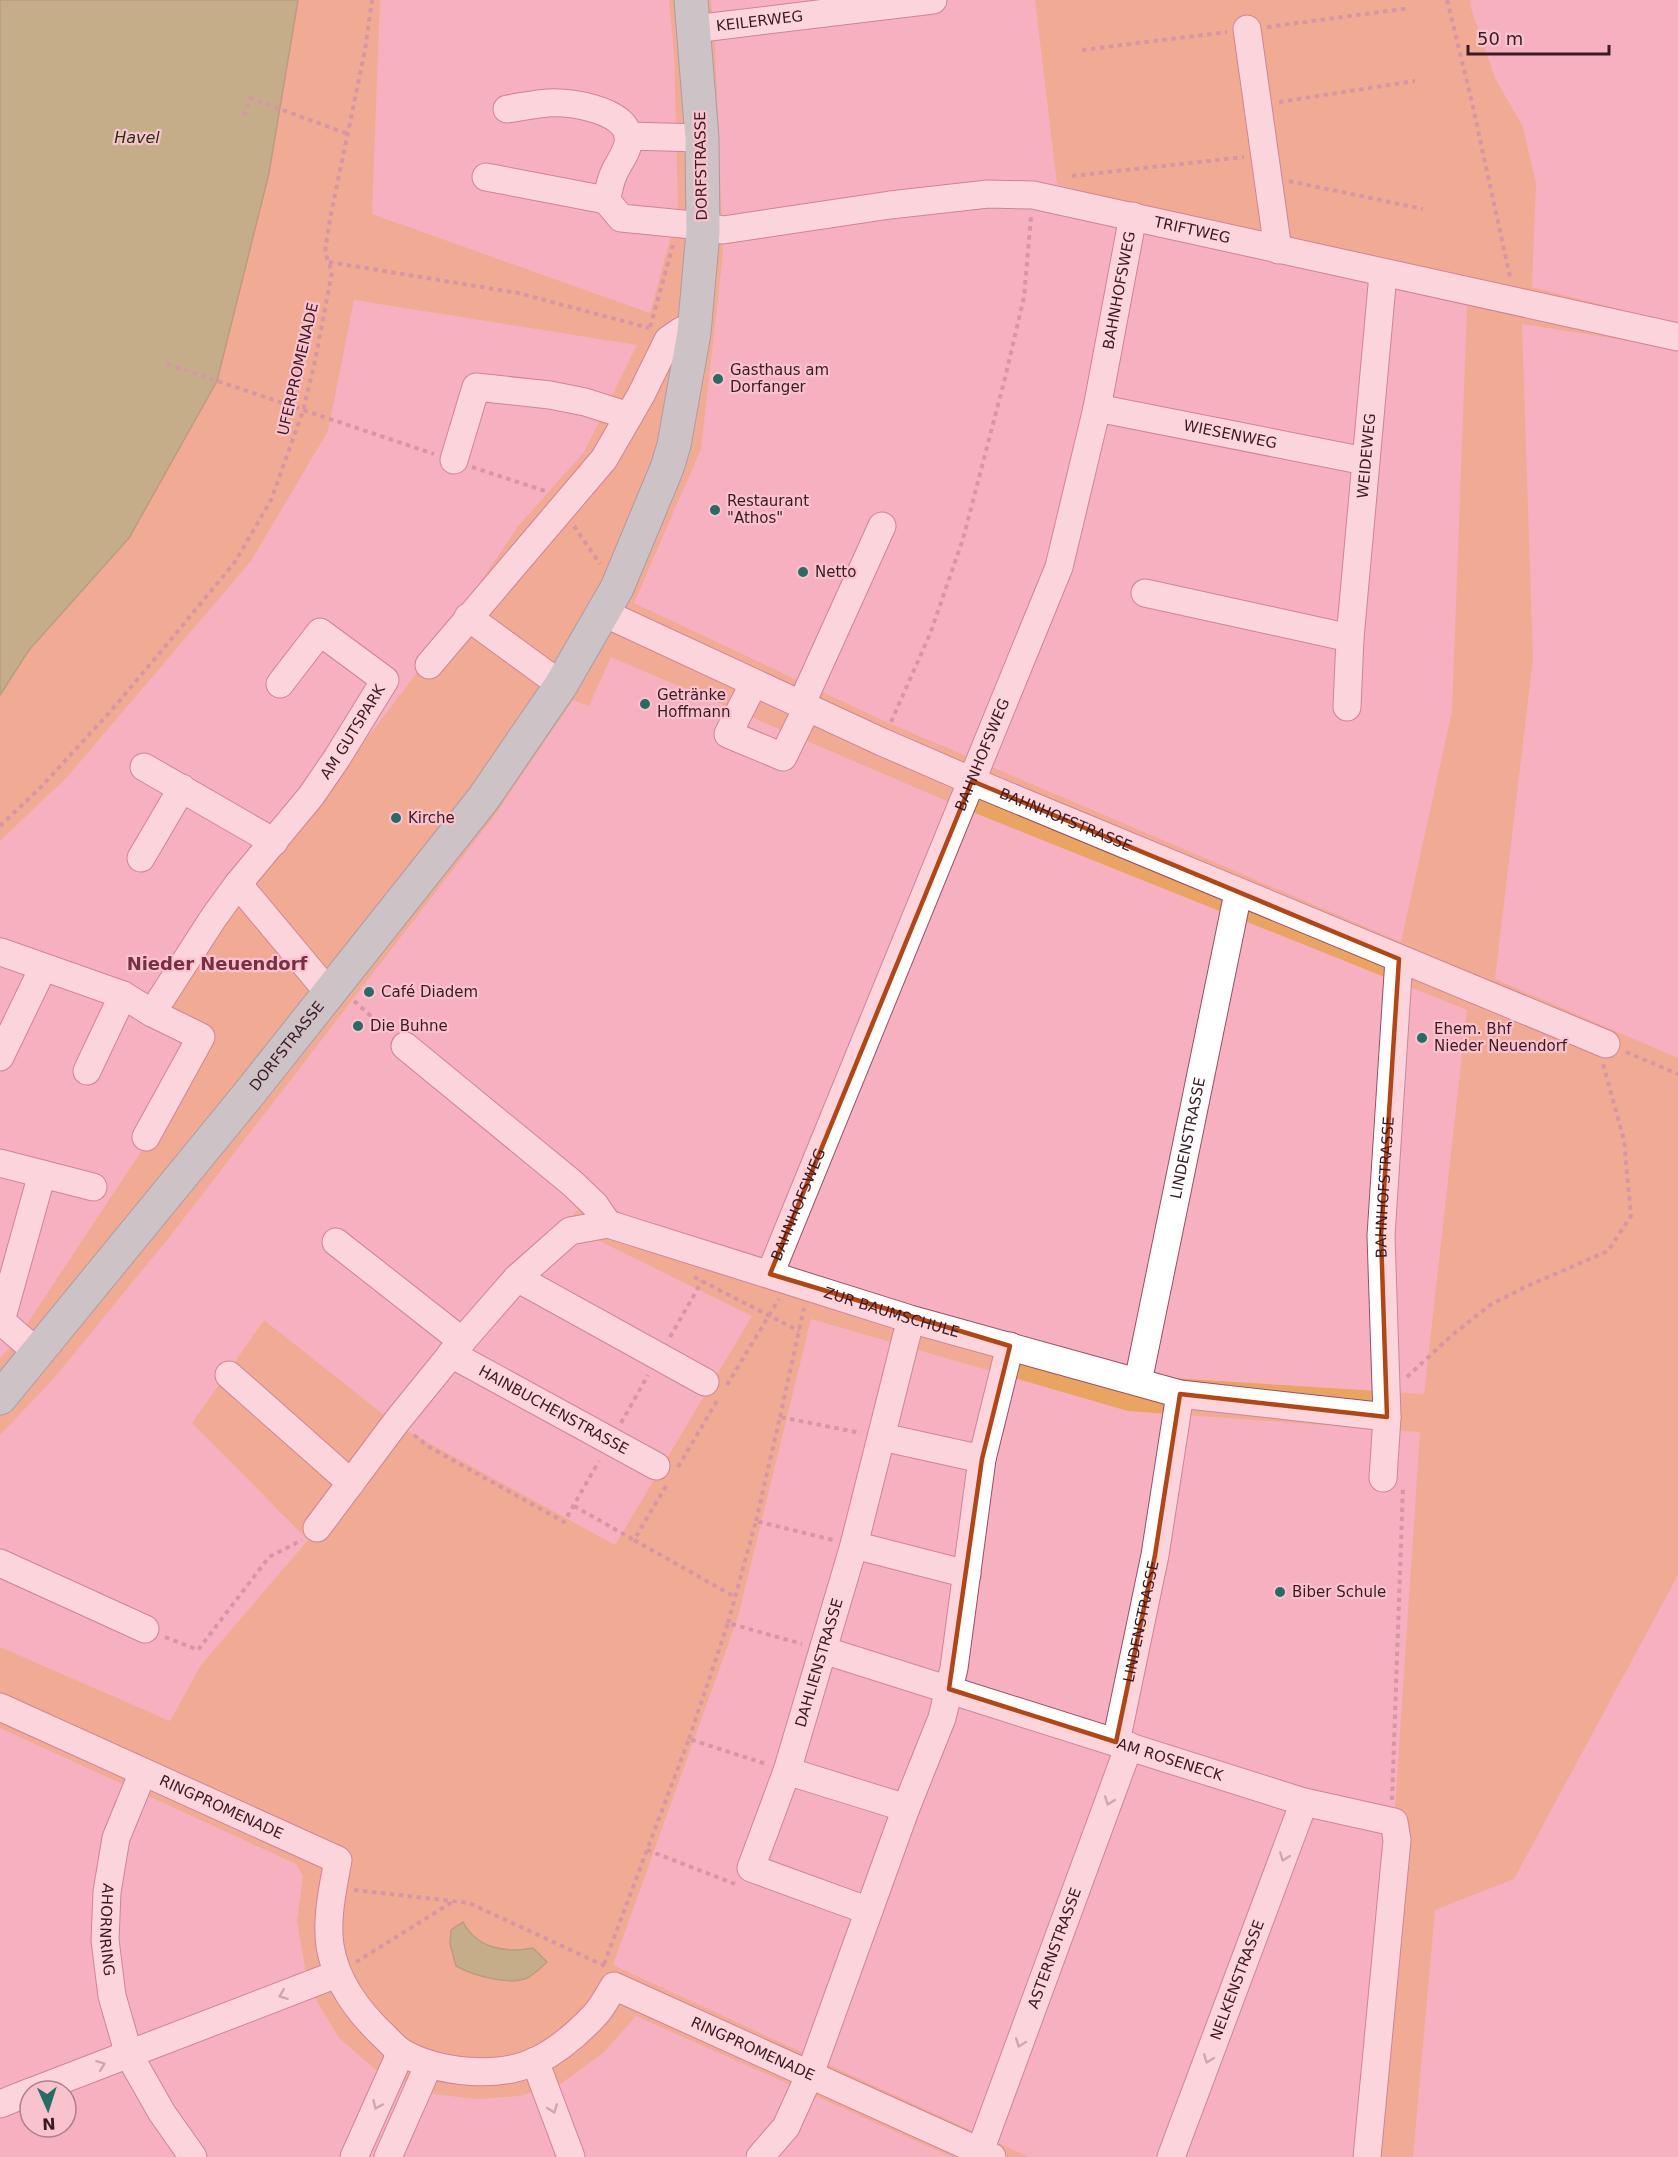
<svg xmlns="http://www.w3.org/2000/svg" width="1678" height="2157" font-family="'DejaVu Sans',sans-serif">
  <rect width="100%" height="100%" fill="#f7b0c0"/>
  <!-- green -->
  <polygon fill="#e9a461" points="297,0 380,0 372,214 650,313 678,210 674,54 669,0 711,0 715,42 723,254 701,449 634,603 882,720 1401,942 1452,711 1467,307 1470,281 1057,185 1035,0 1471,0 1470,5 1495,78 1523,127 1536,184 1532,287 1678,324 1678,352 1648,344 1522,324 1533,659 1495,979 1678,1058 1678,1575 1514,1879 1435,1910 1413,2157 1367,2157 1394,1822 1420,1432 1128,1411 811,1319 738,1617 613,1965 1029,2157 952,2157 636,2016 603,2053 562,2083 520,2096 476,2099 433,2094 376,2070 339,2038 315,1998 306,1974 297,1921 303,1876 296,1864 0,1728 0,1647 170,1721 201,1665 308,1540 192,1423 264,1320 398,1426 615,1545 752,1316 565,1224 594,1192 634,1223 1124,1375 1424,1394 1467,1010 970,811 611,657 589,706 573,700 495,815 171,1235 55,1377 0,1435 0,1358 15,1342 146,1144 210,1034 160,1010 432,653 519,525 584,452 637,345 354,300 328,431 251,561 68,776 0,841 0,695 29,650 129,538"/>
  <!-- water -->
  <g fill="#8ba949" stroke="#737e3e" stroke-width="1.5">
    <polygon points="0,0 298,0 269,173 217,381 129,538 29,650 0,695"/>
    <path d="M463,1922C477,1949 506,1953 533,1948L547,1962C542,1967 535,1973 529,1977C510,1987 473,1975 456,1966L450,1944L451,1930Z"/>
  </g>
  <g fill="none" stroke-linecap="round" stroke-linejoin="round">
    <!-- minor casing -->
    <g stroke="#9c4e64" stroke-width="29">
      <g id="minor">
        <path id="s1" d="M694,29L933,0"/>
        <polyline points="1247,29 1278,250"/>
        <path d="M507,109C521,107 534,104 548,103C570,102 623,109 628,135C631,149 619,161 614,173C610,181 609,191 606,200"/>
        <polyline points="628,136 702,138"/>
        <path id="s2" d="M486,177L606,200L621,218L703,226L723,230L890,205L988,194L1033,195L1678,337"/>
        <path id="s3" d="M1097,408L1365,461"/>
        <polyline points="454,460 476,387 550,395 585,402 629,416"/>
        <polyline points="1145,593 1350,638"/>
        <path id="s4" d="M604,613L882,742L972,781L1606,1044"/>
        <polyline points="468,617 561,685"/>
        <polyline points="429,665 604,459 641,395 668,340 681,331 694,333"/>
        <polyline points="754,683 728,734 783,757 807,708"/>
        <polyline points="801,705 882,526"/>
        <path id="s5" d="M1347,707L1350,638L1383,274"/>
        <polyline points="144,767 274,842"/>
        <polyline points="141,858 182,788"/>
        <polyline points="238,884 329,993"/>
        <polyline points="1,952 123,995 152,1013 201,1037 146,1137"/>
        <path id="s6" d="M152,1013L214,917L238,884L311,796L337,758L385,680L320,632L280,684"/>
        <path id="s7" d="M405,1046L572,1183L595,1205L608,1224L910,1319L1180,1394L1387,1417L1383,1478"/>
        <polyline points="0,1057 43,968"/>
        <polyline points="87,1071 123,995"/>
        <polyline points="0,1163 93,1187"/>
        <polyline points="336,1242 462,1341"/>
        <path id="s8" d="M770,1274L1059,567L1097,408L1133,216"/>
        <polyline points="517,1278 705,1382"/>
        <polyline points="38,1353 1,1321 42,1174"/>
        <path id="s9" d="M451,1354L656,1466"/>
        <polyline points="229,1375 351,1483"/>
        <path id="s10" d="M1138,1382L1238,893"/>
        <path id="s11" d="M1387,1417L1381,1236L1399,959"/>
        <polyline points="882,1437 982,1459"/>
        <polyline points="317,1528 397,1421 462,1341 517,1278 570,1231 608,1224"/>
        <polyline points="854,1545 967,1574"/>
        <polyline points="0,1563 145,1629"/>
        <path id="s12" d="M823,1650L1304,1802L1394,1822L1397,1840L1367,2157"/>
        <path id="s13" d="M0,1707L338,1860C333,1888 326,1917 330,1946C336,1983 359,2013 386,2038C391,2043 397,2050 403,2053C439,2073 498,2079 536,2061C557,2051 578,2033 594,2016C602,2008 608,1996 614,1986L992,2157"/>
        <path id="s14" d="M1116,1742L1155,1555L1180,1394"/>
        <polyline points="787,1771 906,1808"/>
        <path id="s15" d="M143,1772L116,1838L107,1892L105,1940L112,1996L129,2055L162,2113L193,2157"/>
        <path id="s16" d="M869,1911L751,1868L787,1771L854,1545L907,1334"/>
        <polyline points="535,2061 571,2157"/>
        <polyline points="33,2091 337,1974"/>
        <polyline points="0,2104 30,2092"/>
        <path id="s17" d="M980,2151L1129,1746"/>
        <polyline points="354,2157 401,2052"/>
        <polyline points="388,2157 429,2064"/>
        <polyline points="760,2157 786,2127 810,2074 906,1808 942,1718 954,1668 982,1459 1010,1346"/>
        <path id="s18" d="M1171,2157L1304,1802"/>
      </g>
    </g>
    <!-- major casing -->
    <g stroke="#4e837e" stroke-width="35">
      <g id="major">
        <path id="s19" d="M0,1398L248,1095L483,799L561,685L617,588L667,468L674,445L694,333L703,232L702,138L691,0"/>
      </g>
    </g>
    <!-- path -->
    <g stroke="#af7683" stroke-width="4" stroke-dasharray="4.5 4.5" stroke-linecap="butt">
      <polyline points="1447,0 1471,98 1510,277"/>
      <polyline points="1267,27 1410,8"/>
      <polyline points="1082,50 1227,32"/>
      <polyline points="1279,102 1415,81"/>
      <polyline points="244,116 250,98 348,134"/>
      <polyline points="1072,176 1244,157"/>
      <polyline points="1289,181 1423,209"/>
      <polyline points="329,262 518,293 649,328"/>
      <polyline points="650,327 673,245"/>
      <polyline points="167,364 434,454"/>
      <polyline points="472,467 548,492"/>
      <polyline points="574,526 600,564"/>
      <polyline points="891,722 930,634 963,539 1005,378 1024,297 1031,217"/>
      <polyline points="0,826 40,788 109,713 163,649 235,562 271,500 303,411 315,361 332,272 325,252 330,219 365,50 372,0"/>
      <polyline points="354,1001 389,1032"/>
      <polyline points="1626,1052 1678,1074"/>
      <polyline points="694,1277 799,1331"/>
      <polyline points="670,1337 702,1281"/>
      <polyline points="1407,1377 1451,1336 1490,1305 1525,1287 1608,1251 1631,1216 1624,1140 1603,1064"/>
      <polyline points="727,1385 779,1299"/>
      <polyline points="780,1417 804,1308"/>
      <polyline points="621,1423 648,1375"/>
      <polyline points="414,1435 429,1447 564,1522 599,1461"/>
      <polyline points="678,1467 717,1401"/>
      <polyline points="666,1486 634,1540 735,1597"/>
      <polyline points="574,1506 634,1540"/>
      <polyline points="756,1521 780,1417 861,1433"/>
      <polyline points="728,1623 756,1521 833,1540"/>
      <polyline points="165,1637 198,1650 269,1557 302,1540"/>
      <polyline points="689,1739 728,1623 802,1644"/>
      <polyline points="1392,1800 1403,1487"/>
      <polyline points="647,1850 735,1884"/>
      <polyline points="354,1890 469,1903 605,1966"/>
      <polyline points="356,1962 454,1901"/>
      <polyline points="604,1964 689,1739 766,1764"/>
    </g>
    <!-- minor -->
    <use href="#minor" stroke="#fff" stroke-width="27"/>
    <!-- major -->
    <use href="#major" stroke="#9ad7cf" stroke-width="33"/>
  </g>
  <!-- one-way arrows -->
  <defs><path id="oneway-chevron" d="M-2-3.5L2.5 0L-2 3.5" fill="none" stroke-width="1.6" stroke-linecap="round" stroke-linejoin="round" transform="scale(1.5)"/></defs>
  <g stroke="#a7989c">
    <use href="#oneway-chevron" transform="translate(1109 1801) rotate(110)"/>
    <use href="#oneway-chevron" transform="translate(1284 1857) rotate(111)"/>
    <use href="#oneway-chevron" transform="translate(283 1995) rotate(159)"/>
    <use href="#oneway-chevron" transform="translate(1020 2043) rotate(110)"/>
    <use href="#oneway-chevron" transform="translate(1208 2059) rotate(111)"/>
    <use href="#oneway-chevron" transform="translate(101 2065) rotate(-21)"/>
    <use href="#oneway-chevron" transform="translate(377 2105) rotate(114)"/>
    <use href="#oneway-chevron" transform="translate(553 2109) rotate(69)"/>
  </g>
  <!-- marked area -->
  <path d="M0 0H1678V2157H0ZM972,781L1399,959L1381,1236L1387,1417L1180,1394L1155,1555L1116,1742L949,1689L982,1459L1010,1346L770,1274Z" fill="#f7b0c0" fill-opacity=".55" fill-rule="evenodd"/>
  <path fill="none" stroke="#b44613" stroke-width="4.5" stroke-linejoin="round" d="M972,781L1399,959L1381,1236L1387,1417L1180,1394L1155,1555L1116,1742L949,1689L982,1459L1010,1346L770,1274Z"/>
  <!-- markers -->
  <g fill="#256d64" stroke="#f9c3ce" stroke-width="2">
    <circle cx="718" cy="379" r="6"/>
    <circle cx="715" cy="510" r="6"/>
    <circle cx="803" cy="572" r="6"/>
    <circle cx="645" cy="704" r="6"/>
    <circle cx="396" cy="818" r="6"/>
    <circle cx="369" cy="992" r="6"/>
    <circle cx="358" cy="1026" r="6"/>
    <circle cx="1422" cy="1038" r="6"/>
    <circle cx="1280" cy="1592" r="6"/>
  </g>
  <g text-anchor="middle" stroke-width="4.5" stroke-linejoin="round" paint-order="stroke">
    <!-- street labels -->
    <g font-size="15" fill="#3c1a23" stroke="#f9c3ce">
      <text dy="5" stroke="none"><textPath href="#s1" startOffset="66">KEILERWEG</textPath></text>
      <text transform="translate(701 166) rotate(-91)" y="5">DORFSTRASSE</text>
      <text dy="5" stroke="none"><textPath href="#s2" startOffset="724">TRIFTWEG</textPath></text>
      <text dy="5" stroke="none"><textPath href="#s8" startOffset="1047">BAHNHOFSWEG</textPath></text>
      <text transform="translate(298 369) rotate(-77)" y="5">UFERPROMENADE</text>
      <text dy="5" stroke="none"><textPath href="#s3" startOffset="136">WIESENWEG</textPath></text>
      <text dy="5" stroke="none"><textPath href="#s5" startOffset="252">WEIDEWEG</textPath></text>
      <text dy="5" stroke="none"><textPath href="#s6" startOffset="346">AM GUTSPARK</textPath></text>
      <text dy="5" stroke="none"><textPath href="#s8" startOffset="561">BAHNHOFSWEG</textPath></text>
      <text dy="5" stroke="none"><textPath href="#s4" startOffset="506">BAHNHOFSTRASSE</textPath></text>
      <text dy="5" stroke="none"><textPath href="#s19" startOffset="454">DORFSTRASSE</textPath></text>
      <text dy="5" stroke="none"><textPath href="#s10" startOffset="249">LINDENSTRASSE</textPath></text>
      <text dy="5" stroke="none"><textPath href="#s11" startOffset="230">BAHNHOFSTRASSE</textPath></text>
      <text dy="5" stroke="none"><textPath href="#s8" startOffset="75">BAHNHOFSWEG</textPath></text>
      <text dy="5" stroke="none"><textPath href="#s7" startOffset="568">ZUR BAUMSCHULE</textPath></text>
      <text dy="5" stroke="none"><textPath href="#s9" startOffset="117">HAINBUCHENSTRASSE</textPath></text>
      <text dy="5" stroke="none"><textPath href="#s14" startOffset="123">LINDENSTRASSE</textPath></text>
      <text dy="5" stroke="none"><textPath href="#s16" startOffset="342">DAHLIENSTRASSE</textPath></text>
      <text dy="5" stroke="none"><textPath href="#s12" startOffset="364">AM ROSENECK</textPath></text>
      <text dy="5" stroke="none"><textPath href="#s13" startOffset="243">RINGPROMENADE</textPath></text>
      <text dy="5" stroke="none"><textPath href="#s15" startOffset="164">AHORNRING</textPath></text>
      <text dy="5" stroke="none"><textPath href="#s17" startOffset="216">ASTERNSTRASSE</textPath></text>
      <text dy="5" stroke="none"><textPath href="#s18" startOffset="189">NELKENSTRASSE</textPath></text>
      <text dy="5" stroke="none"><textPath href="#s13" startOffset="990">RINGPROMENADE</textPath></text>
    </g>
    <!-- poi labels -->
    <g font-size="15" fill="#3c1a23" stroke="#f9c3ce" text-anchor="start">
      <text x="730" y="375">Gasthaus am<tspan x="730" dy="17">Dorfanger</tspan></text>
      <text x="727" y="506">Restaurant<tspan x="727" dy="17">"Athos"</tspan></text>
      <text x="815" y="577">Netto</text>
      <text x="657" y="700">Getränke<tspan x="657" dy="17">Hoffmann</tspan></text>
      <text x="408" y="823">Kirche</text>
      <text x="381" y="997">Café Diadem</text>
      <text x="370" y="1031">Die Buhne</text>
      <text x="1434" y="1034">Ehem. Bhf<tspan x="1434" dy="17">Nieder Neuendorf</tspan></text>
      <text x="1292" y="1597">Biber Schule</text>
    </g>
    <!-- water labels -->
    <g font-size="16" font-style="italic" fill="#28340c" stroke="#f9c3ce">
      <text x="137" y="143">Havel</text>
    </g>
    <!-- quarter labels -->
    <g font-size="18" font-weight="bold" fill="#782e44" stroke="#f9c3ce">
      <text x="217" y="970">Nieder Neuendorf</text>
    </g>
  </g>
  <!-- north arrow -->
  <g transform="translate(48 2109) rotate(177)"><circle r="28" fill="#f9c3ce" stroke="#ad7f8a" stroke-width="1.5"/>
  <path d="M0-4.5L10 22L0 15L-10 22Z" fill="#256d64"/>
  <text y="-9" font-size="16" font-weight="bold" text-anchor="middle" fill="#3c1a23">N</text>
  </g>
  <!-- scale -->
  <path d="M1468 45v9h141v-9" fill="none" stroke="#3c1a23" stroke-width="3"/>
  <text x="1477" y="45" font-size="18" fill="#3c1a23" stroke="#f9c3ce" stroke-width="4.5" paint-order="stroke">50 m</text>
</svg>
